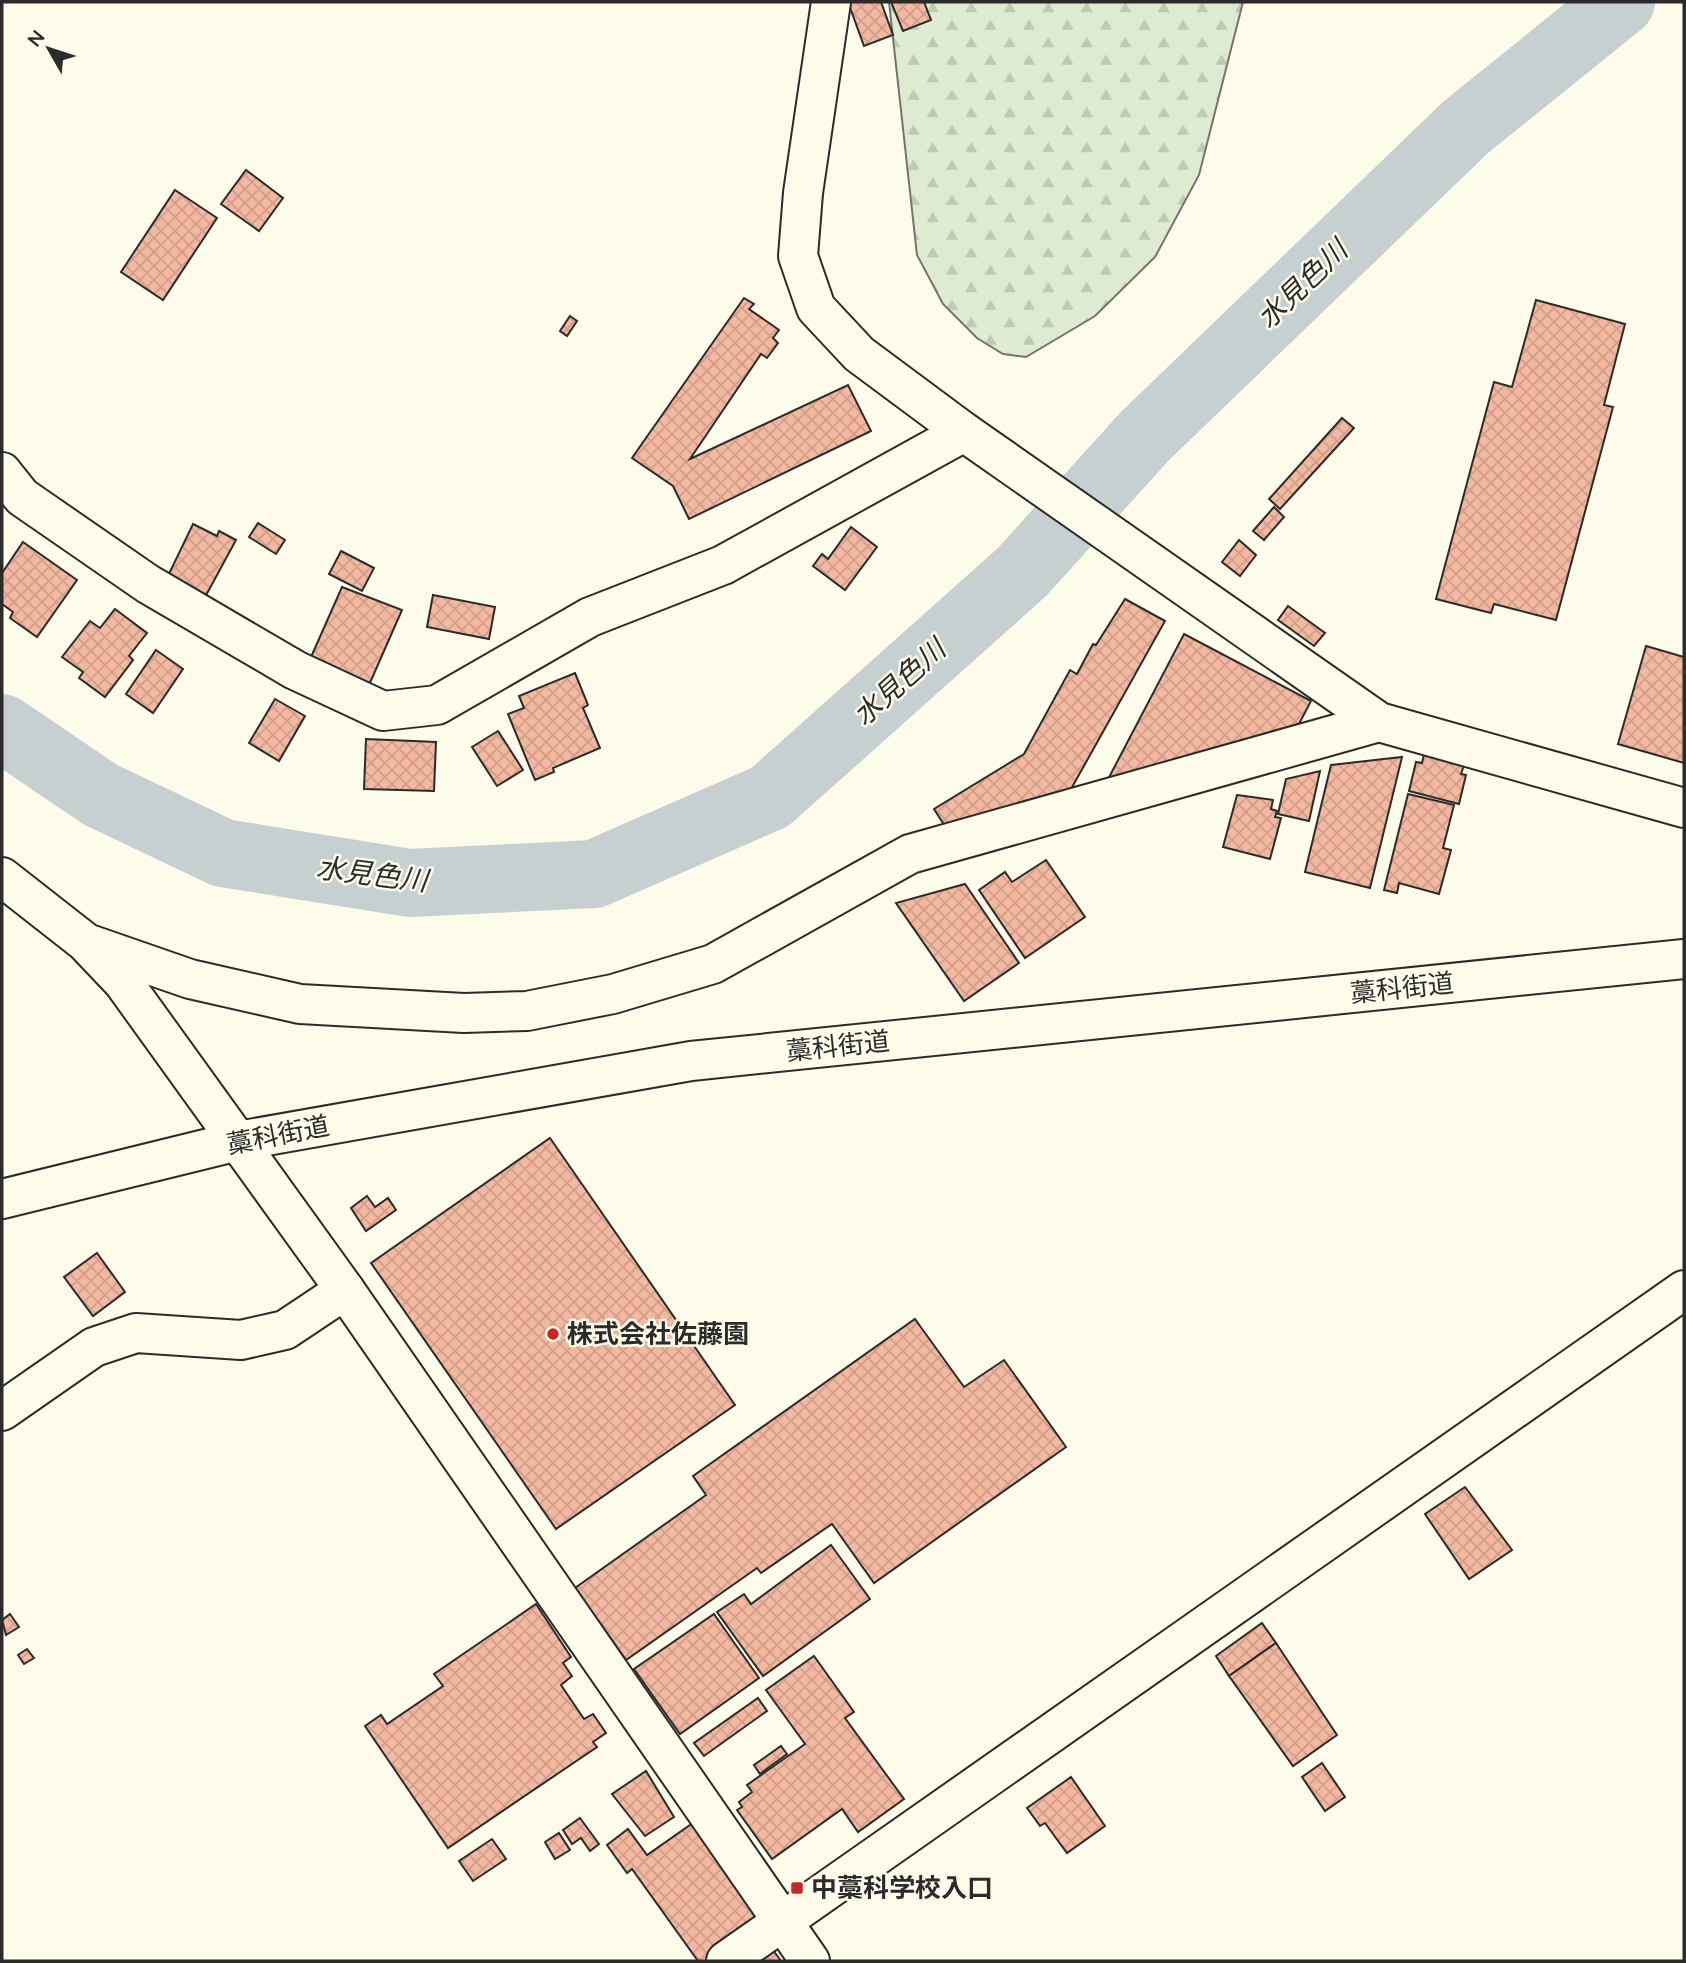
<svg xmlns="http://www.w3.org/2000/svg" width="1686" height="1963" font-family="Mulish,'Noto Sans JP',sans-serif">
  <defs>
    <pattern id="forest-firs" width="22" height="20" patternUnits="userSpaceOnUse" patternTransform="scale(1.75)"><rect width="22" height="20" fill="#deebd1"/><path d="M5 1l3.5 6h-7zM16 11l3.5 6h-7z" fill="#bfcab4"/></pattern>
    <pattern id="building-cross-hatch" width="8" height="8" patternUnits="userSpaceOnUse" patternTransform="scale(1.75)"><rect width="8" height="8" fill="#f2b8a0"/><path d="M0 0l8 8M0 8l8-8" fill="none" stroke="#d09e8a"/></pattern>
  </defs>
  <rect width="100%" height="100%" fill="#fdfbea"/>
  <!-- forest -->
  <polygon fill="url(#forest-firs)" stroke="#74746e" stroke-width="2" points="889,2 1243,2 1199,175 1155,257 1095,316 1026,357 1003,354 977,338 943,304 917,255"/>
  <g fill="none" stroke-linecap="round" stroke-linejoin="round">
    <!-- river -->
    <polyline stroke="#c7d0d0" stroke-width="68" points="2,728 101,795 223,853 410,883 594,874 770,797 1022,572 1145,436 1466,127 1621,2"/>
  </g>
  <!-- building -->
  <g fill="url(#building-cross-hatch)" stroke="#2b2b2b" stroke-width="2">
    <polygon points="848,2 881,2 893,35 864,46"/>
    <polygon points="891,2 924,2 931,20 903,31"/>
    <polygon points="246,170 283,198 259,231 221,204"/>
    <polygon points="175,190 217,218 163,300 121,272"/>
    <polygon points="744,298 754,304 749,309 779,330 773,338 778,343 767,358 761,354 690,459 848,385 871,431 689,519 673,486 632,458"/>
    <polygon points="1536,300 1625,324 1604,405 1613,407 1556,620 1494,604 1491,613 1436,599 1494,382 1512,387"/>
    <polygon points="570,316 577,321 567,336 560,331"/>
    <polygon points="1342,418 1354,428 1280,509 1269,499"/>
    <polygon points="1274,507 1284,517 1264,540 1253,531"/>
    <polygon points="258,523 285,540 276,554 249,537"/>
    <polygon points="193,524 217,536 219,531 236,540 203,601 165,582"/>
    <polygon points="851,527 877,547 845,590 813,566 822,554 828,559"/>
    <polygon points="1239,540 1256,555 1240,576 1222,562"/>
    <polygon points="23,542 77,580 37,637 10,618 13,612 2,604 2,573"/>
    <polygon points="341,551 374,568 362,591 329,574"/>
    <polygon points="342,587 402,610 366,692 307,666"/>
    <polygon points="433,595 495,607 489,639 427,627"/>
    <polygon points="1125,599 1165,621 1066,798 950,834 934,809 1024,754 1070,670 1077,674 1093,644 1096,645"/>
    <polygon points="1288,606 1325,633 1314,646 1278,620"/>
    <polygon points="115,609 147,633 129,656 133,660 105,697 79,678 83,672 62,657 90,621 100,628"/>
    <polygon points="1184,634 1311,701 1299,724 1105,785"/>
    <polygon points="1646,646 1684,657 1684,763 1618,744"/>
    <polygon points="156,650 183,669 153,713 126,694"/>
    <polygon points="575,673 588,705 583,708 600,748 553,768 554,772 535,780 508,714 524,708 519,696"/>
    <polygon points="275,699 305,716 279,761 249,743"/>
    <polygon points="498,731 523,770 497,786 472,747"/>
    <polygon points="366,739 436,742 434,791 364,789"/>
    <polygon points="1424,754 1464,765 1461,774 1466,775 1459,804 1409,791 1416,762 1422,763"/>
    <polygon points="1402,757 1370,888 1305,872 1331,765"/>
    <polygon points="1320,771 1309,821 1278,814 1286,779"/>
    <polygon points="1408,794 1454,805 1443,848 1451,850 1439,894 1399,883 1397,893 1384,890"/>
    <polygon points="1237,795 1273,800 1271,809 1277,811 1275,817 1281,818 1270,859 1223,847"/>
    <polygon points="1046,860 1085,917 1025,958 979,890 1005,872 1012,882"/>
    <polygon points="965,884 1019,963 964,1001 896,903"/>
    <polygon points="550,1138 735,1405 556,1529 371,1263"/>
    <polygon points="367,1196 375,1207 388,1198 396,1210 366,1231 351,1208"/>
    <polygon points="97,1253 125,1292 93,1316 64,1277"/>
    <polygon points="915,1319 964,1387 1004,1360 1066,1447 874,1583 832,1524 761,1573 757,1568 626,1660 575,1588 706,1495 693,1476"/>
    <polygon points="1465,1487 1512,1550 1469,1579 1425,1514"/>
    <polygon points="831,1545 870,1599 763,1676 717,1612 744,1594 751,1604"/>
    <polygon points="536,1604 571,1657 563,1663 572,1676 561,1685 584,1719 593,1714 606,1733 593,1742 597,1747 448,1848 365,1726 381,1715 387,1724 443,1686 434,1674"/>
    <polygon points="10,1614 19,1627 6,1635 2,1620"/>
    <polygon points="714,1614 759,1678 680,1734 634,1669"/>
    <polygon points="1262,1623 1276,1643 1229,1676 1216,1656"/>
    <polygon points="1276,1643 1337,1735 1293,1766 1229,1676"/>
    <polygon points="27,1649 34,1658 24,1664 18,1655"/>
    <polygon points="814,1656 854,1712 845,1718 904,1799 858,1832 842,1809 772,1859 737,1810 742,1807 739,1802 752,1792 747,1785 805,1744 766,1690"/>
    <polygon points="758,1698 767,1711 704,1756 694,1743"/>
    <polygon points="781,1746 787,1754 760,1774 754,1765"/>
    <polygon points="1322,1763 1345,1797 1325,1811 1302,1777"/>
    <polygon points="646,1771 674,1817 645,1836 612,1794"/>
    <polygon points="1071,1777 1105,1826 1067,1853 1045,1823 1040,1826 1027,1808"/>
    <polygon points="580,1818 599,1844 590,1851 581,1838 572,1844 563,1830"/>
    <polygon points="693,1823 763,1921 708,1961 698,1961 632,1869 627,1873 607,1845 628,1829 647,1855"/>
    <polygon points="559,1833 570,1850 555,1859 545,1842"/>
    <polygon points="492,1839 506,1859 473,1881 459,1861"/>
    <polygon points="773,1950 781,1961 757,1961"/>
  </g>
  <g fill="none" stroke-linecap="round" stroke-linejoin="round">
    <!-- minor casing -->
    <g stroke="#2b2b2b" stroke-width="42">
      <g id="minor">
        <polyline points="831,2 803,193 798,256 816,308 859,354 964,432 1379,722 1684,808"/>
        <polyline points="2,472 22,497 148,584 295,670 383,711 437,705 590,617 723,565 964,432"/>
        <polyline points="2,877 85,942 123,982 345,1290 810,1961"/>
        <polyline points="92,945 190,979 300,1004 464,1013 527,1011 613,994 713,964 910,854 1379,722"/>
        <polyline points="2,1411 94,1347 136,1333 241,1340 285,1330 345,1290"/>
        <polyline points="726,1961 1684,1290"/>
      </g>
    </g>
    <!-- highway casing -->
    <g stroke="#2b2b2b" stroke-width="42">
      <polyline id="highway" points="2,1199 238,1141 691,1061 1684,959"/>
    </g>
    <!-- minor -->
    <use href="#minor" stroke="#fdfbea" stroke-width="38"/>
    <!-- highway -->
    <use href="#highway" stroke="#fdfbea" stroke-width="38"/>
  </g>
  <!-- markers -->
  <g fill="#c62828" stroke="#fdfbea" stroke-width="2.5">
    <circle cx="553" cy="1334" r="7"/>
    <rect x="790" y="1881" width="14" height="14" rx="3.5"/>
  </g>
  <g text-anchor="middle" stroke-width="5" stroke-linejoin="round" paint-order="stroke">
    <!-- street labels -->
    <g font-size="26" fill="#2b2b2b" stroke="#fdfbea">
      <text transform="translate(1402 988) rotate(-6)" y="9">藁科街道</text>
      <text transform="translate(838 1046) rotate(-6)" y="9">藁科街道</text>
      <text transform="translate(278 1135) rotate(-11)" y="9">藁科街道</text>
    </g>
    <!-- poi labels -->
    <g font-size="26" font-weight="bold" fill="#2b2b2b" stroke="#fdfbea" text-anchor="start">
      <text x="567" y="1343">株式会社佐藤園</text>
      <text x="811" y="1897">中藁科学校入口</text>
    </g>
    <!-- water labels -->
    <g font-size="28" font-style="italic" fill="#2b2b2b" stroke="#fdfbea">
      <text transform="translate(1302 284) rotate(-44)" y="10">水見色川</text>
      <text transform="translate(899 682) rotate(-42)" y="10">水見色川</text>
      <text transform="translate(372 874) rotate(7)" y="10">水見色川</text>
    </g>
  </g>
  <!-- border -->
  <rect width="1686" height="1963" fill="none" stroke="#2b2b2b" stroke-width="7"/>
  <!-- north arrow -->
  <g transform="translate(49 49) rotate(309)" stroke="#fdfbea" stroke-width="5" paint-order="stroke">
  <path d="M0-5L12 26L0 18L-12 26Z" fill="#2b2b2b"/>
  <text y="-10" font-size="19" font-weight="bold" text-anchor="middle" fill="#2b2b2b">N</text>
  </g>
</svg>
